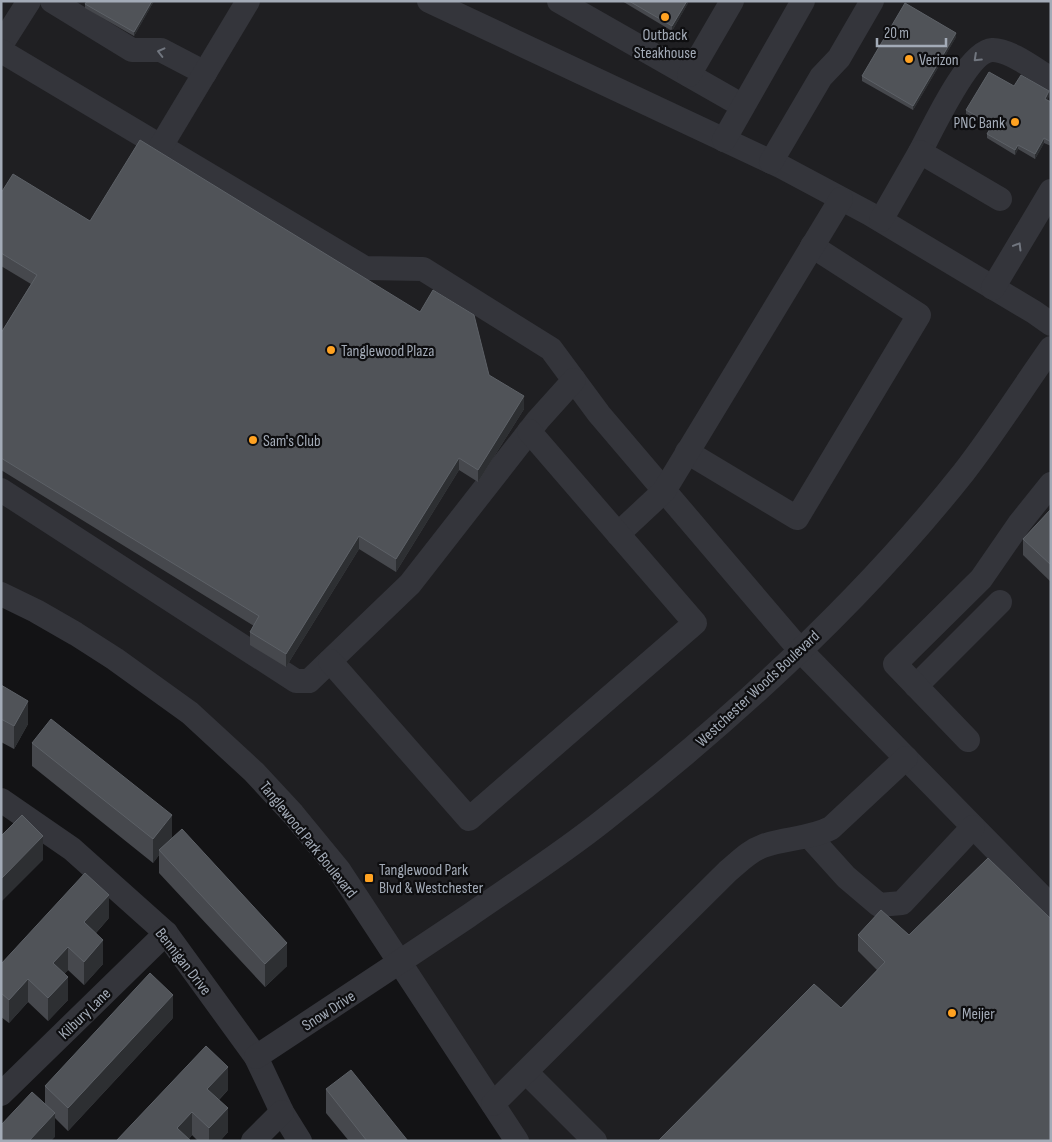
<svg xmlns="http://www.w3.org/2000/svg" width="1052" height="1142" font-family="'Sofia Sans Condensed',sans-serif">
  <rect width="100%" height="100%" fill="#131315"/>
  <!-- built -->
  <polygon fill="#1f1f22" points="1,1 1051,1 1051,1141 517,1141 400,962 222,742 1,594"/>
  <g fill="none" stroke-linecap="round" stroke-linejoin="round">
    <!-- minor -->
    <g stroke="#34353b" stroke-width="24">
      <polyline points="52,1 132,50 161,50 205,73"/>
      <polyline points="429,1 782,167 870,214 1034,312 1051,324"/>
      <polyline points="559,1 743,106"/>
      <polyline points="1,45 29,1"/>
      <polyline points="1,51 365,268 423,269 551,349 599,414 800,650 1051,906"/>
      <polyline points="689,75 732,1"/>
      <polyline points="724,140 803,1"/>
      <polyline points="161,146 248,1"/>
      <path d="M920,152C932,130 968,51 992,50C1009,49 1036,70 1051,79"/>
      <polyline points="771,162 821,77 839,58 872,1"/>
      <polyline points="881,220 920,152 1000,199"/>
      <polyline points="993,288 1051,191"/>
      <polyline points="687,452 797,518 919,315 812,246"/>
      <polyline points="1,490 296,681 309,681 410,584 538,420 574,380"/>
      <polyline points="618,534 664,491 841,199"/>
      <polyline points="1,594 36,611 76,634 115,659 190,713 254,772 293,814 339,870 517,1141"/>
      <polyline points="330,661 469,819 695,623 529,431"/>
      <polyline points="916,686 1000,602"/>
      <polyline points="968,740 895,664 981,579 1019,524 1051,484"/>
      <polyline points="1,800 72,849 166,933 256,1057 282,1112 300,1141"/>
      <polyline points="809,836 846,877 879,905 902,903 973,827"/>
      <path d="M256,1057C326,1011 397,964 467,917C513,885 560,855 604,820C734,718 861,602 964,472C995,432 1022,389 1051,348"/>
      <polyline points="526,1072 595,1141"/>
      <polyline points="1,1094 166,933"/>
      <path d="M493,1104L728,871C739,862 749,851 763,846C785,838 810,839 831,828L906,758"/>
      <polyline points="253,1141 282,1112"/>
    </g>
  </g>
  <!-- wall -->
  <g fill="#46484d">
    <polygon points="154,1 134,36 85,8 85,4"/>
    <polygon points="622,1 688,1 688,3 672,31"/>
    <polygon points="956,37 913,110 862,81 862,76"/>
    <polygon points="1014,86 1049,96 1047,100 1051,102 1051,146 1044,143 1035,159 1018,149 1015,155 987,138 987,134 990,128 966,114 966,110"/>
    <polygon points="1,193 90,221 489,375 524,409 478,482 459,470 396,572 359,549 286,667 250,645 250,632 254,626 1,470 1,333 31,284 1,266"/>
    <polygon points="1051,509 1051,582 1023,555 1023,539"/>
    <polygon points="1,685 28,724 14,749 1,742"/>
    <polygon points="32,743 172,838 287,966 265,987 159,873 159,855 153,863 32,766"/>
    <polygon points="988,858 1051,919 1051,1141 658,1141 814,984 841,1008 877,970 858,951 858,935 881,910 909,935"/>
    <polygon points="109,918 96,933 103,964 84,985 68,970 65,973 68,1000 48,1021 28,1002 9,1023 1,1017 1,964"/>
    <polygon points="173,1018 68,1131 55,1118 55,1137 45,1104 45,1086"/>
    <polygon points="326,1089 408,1141 349,1141 326,1113"/>
    <polygon points="228,1090 219,1100 228,1132 220,1141 198,1141 192,1135 189,1139 116,1141"/>
  </g>
  <!-- shaded-wall -->
  <g fill="#2d2f32">
    <polygon points="152,1 154,1 134,36 134,32"/>
    <polygon points="687,1 688,1 688,3 672,31 672,26"/>
    <polygon points="956,33 956,37 913,110 913,106"/>
    <polygon points="1049,91 1049,96 1045,104 1045,99"/>
    <polygon points="1044,138 1044,143 1035,159 1035,154"/>
    <polygon points="1018,145 1018,149 1015,155 1015,150"/>
    <polygon points="524,396 524,409 478,482 478,470"/>
    <polygon points="459,458 459,470 396,572 396,559"/>
    <polygon points="359,536 359,549 286,667 286,654"/>
    <polygon points="28,701 28,724 14,749 14,726"/>
    <polygon points="172,815 172,839 159,850 159,855 153,863 153,839"/>
    <polygon points="43,836 43,860 1,902 1,879"/>
    <polygon points="109,895 109,918 84,946 84,922"/>
    <polygon points="103,940 103,964 84,985 84,962"/>
    <polygon points="287,943 287,966 265,987 265,964"/>
    <polygon points="68,947 68,970 53,986 53,963"/>
    <polygon points="68,977 68,1000 48,1021 48,998"/>
    <polygon points="28,979 28,1002 9,1023 9,1000"/>
    <polygon points="173,995 173,1018 68,1131 68,1108"/>
    <polygon points="228,1067 228,1090 207,1112 207,1089"/>
    <polygon points="228,1108 228,1132 220,1141 209,1141 209,1128"/>
    <polygon points="192,1112 192,1135 187,1141 177,1128"/>
    <polygon points="55,1113 55,1137 51,1141 29,1141"/>
  </g>
  <!-- building -->
  <g fill="#505358" stroke="#5d6167">
    <polygon points="87,1 152,1 134,32 85,4"/>
    <polygon points="629,1 687,1 672,26"/>
    <polygon points="905,3 956,33 913,106 862,76"/>
    <polygon points="989,72 1014,86 1021,75 1049,91 1045,99 1051,102 1051,142 1044,138 1035,154 1018,145 1015,150 987,134 992,125 966,110"/>
    <polygon points="140,140 420,312 433,290 474,315 489,375 524,396 478,470 459,458 396,559 359,536 286,654 250,632 259,616 1,458 1,333 37,275 1,253 1,193 13,174 90,221"/>
    <polygon points="1051,509 1051,565 1023,539"/>
    <polygon points="1,685 28,701 14,726 1,719"/>
    <polygon points="51,719 172,815 153,839 32,743"/>
    <polygon points="22,815 43,836 1,879 1,836"/>
    <polygon points="182,829 287,943 265,964 159,850"/>
    <polygon points="988,858 1051,919 1051,1141 658,1141 814,984 841,1008 885,962 858,935 881,910 909,935"/>
    <polygon points="85,873 109,895 84,922 103,940 84,962 68,947 53,963 68,977 48,998 28,979 9,1000 1,993 1,964"/>
    <polygon points="150,973 173,995 68,1108 45,1086"/>
    <polygon points="206,1046 228,1067 207,1089 228,1108 209,1128 192,1112 177,1128 191,1141 116,1141"/>
    <polygon points="351,1070 408,1141 367,1141 326,1089"/>
    <polygon points="32,1092 55,1113 29,1141 1,1141 1,1125"/>
  </g>
  <!-- one-way arrows -->
  <defs><path id="oneway-chevron" d="M-2-3.5L2.5 0L-2 3.5" fill="none" stroke-width="1.6" stroke-linecap="round" stroke-linejoin="round" transform="scale(1.25)"/></defs>
  <g stroke="#71767f">
    <use href="#oneway-chevron" transform="translate(161 52) rotate(-166)"/>
    <use href="#oneway-chevron" transform="translate(977 58) rotate(137)"/>
    <use href="#oneway-chevron" transform="translate(1018 246) rotate(-59)"/>
  </g>
  <!-- markers -->
  <g fill="#ffa221" stroke="#0e0e10" stroke-width="2">
    <circle cx="665" cy="17" r="5"/>
    <circle cx="909" cy="59" r="5"/>
    <circle cx="1015" cy="122" r="5"/>
    <circle cx="331" cy="350" r="5"/>
    <circle cx="253" cy="440" r="5"/>
    <rect x="364" y="873" width="10" height="10" rx="2.5"/>
    <circle cx="952" cy="1013" r="5"/>
  </g>
  <g text-anchor="middle" stroke-width="4.5" stroke-linejoin="round" paint-order="stroke">
    <!-- poi labels -->
    <g font-size="16" fill="#a3abb7" stroke="#0e0e10" text-anchor="start">
      <text x="665" y="40" text-anchor="middle">Outback<tspan x="665" dy="18">Steakhouse</tspan></text>
      <text x="919" y="65">Verizon</text>
      <text x="1005" y="128" text-anchor="end">PNC Bank</text>
      <text x="341" y="356">Tanglewood Plaza</text>
      <text x="263" y="446">Sam's Club</text>
      <text x="379" y="875">Tanglewood Park<tspan x="379" dy="18">Blvd &amp; Westchester</tspan></text>
      <text x="962" y="1019">Meijer</text>
    </g>
    <!-- street labels -->
    <g font-size="16" fill="#a3abb7" stroke="#0e0e10">
      <text transform="translate(757 688) rotate(-43)" y="6">Westchester Woods Boulevard</text>
      <text transform="translate(309 839) rotate(51)" y="6">Tanglewood Park Boulevard</text>
      <text transform="translate(184 961) rotate(52)" y="6">Bennigan Drive</text>
      <text transform="translate(328 1010) rotate(-33)" y="6">Snow Drive</text>
      <text transform="translate(84 1013) rotate(-44)" y="6">Kilbury Lane</text>
    </g>
  </g>
  <!-- border -->
  <rect width="1052" height="1142" fill="none" stroke="#a3abb7" stroke-width="5"/>
  <!-- scale -->
  <path d="M877 38v8h69v-8" fill="none" stroke="#a3abb7" stroke-width="2.5"/>
  <text x="884" y="38" font-size="15" fill="#a3abb7" stroke="#0e0e10" stroke-width="4" paint-order="stroke">20 m</text>
</svg>
